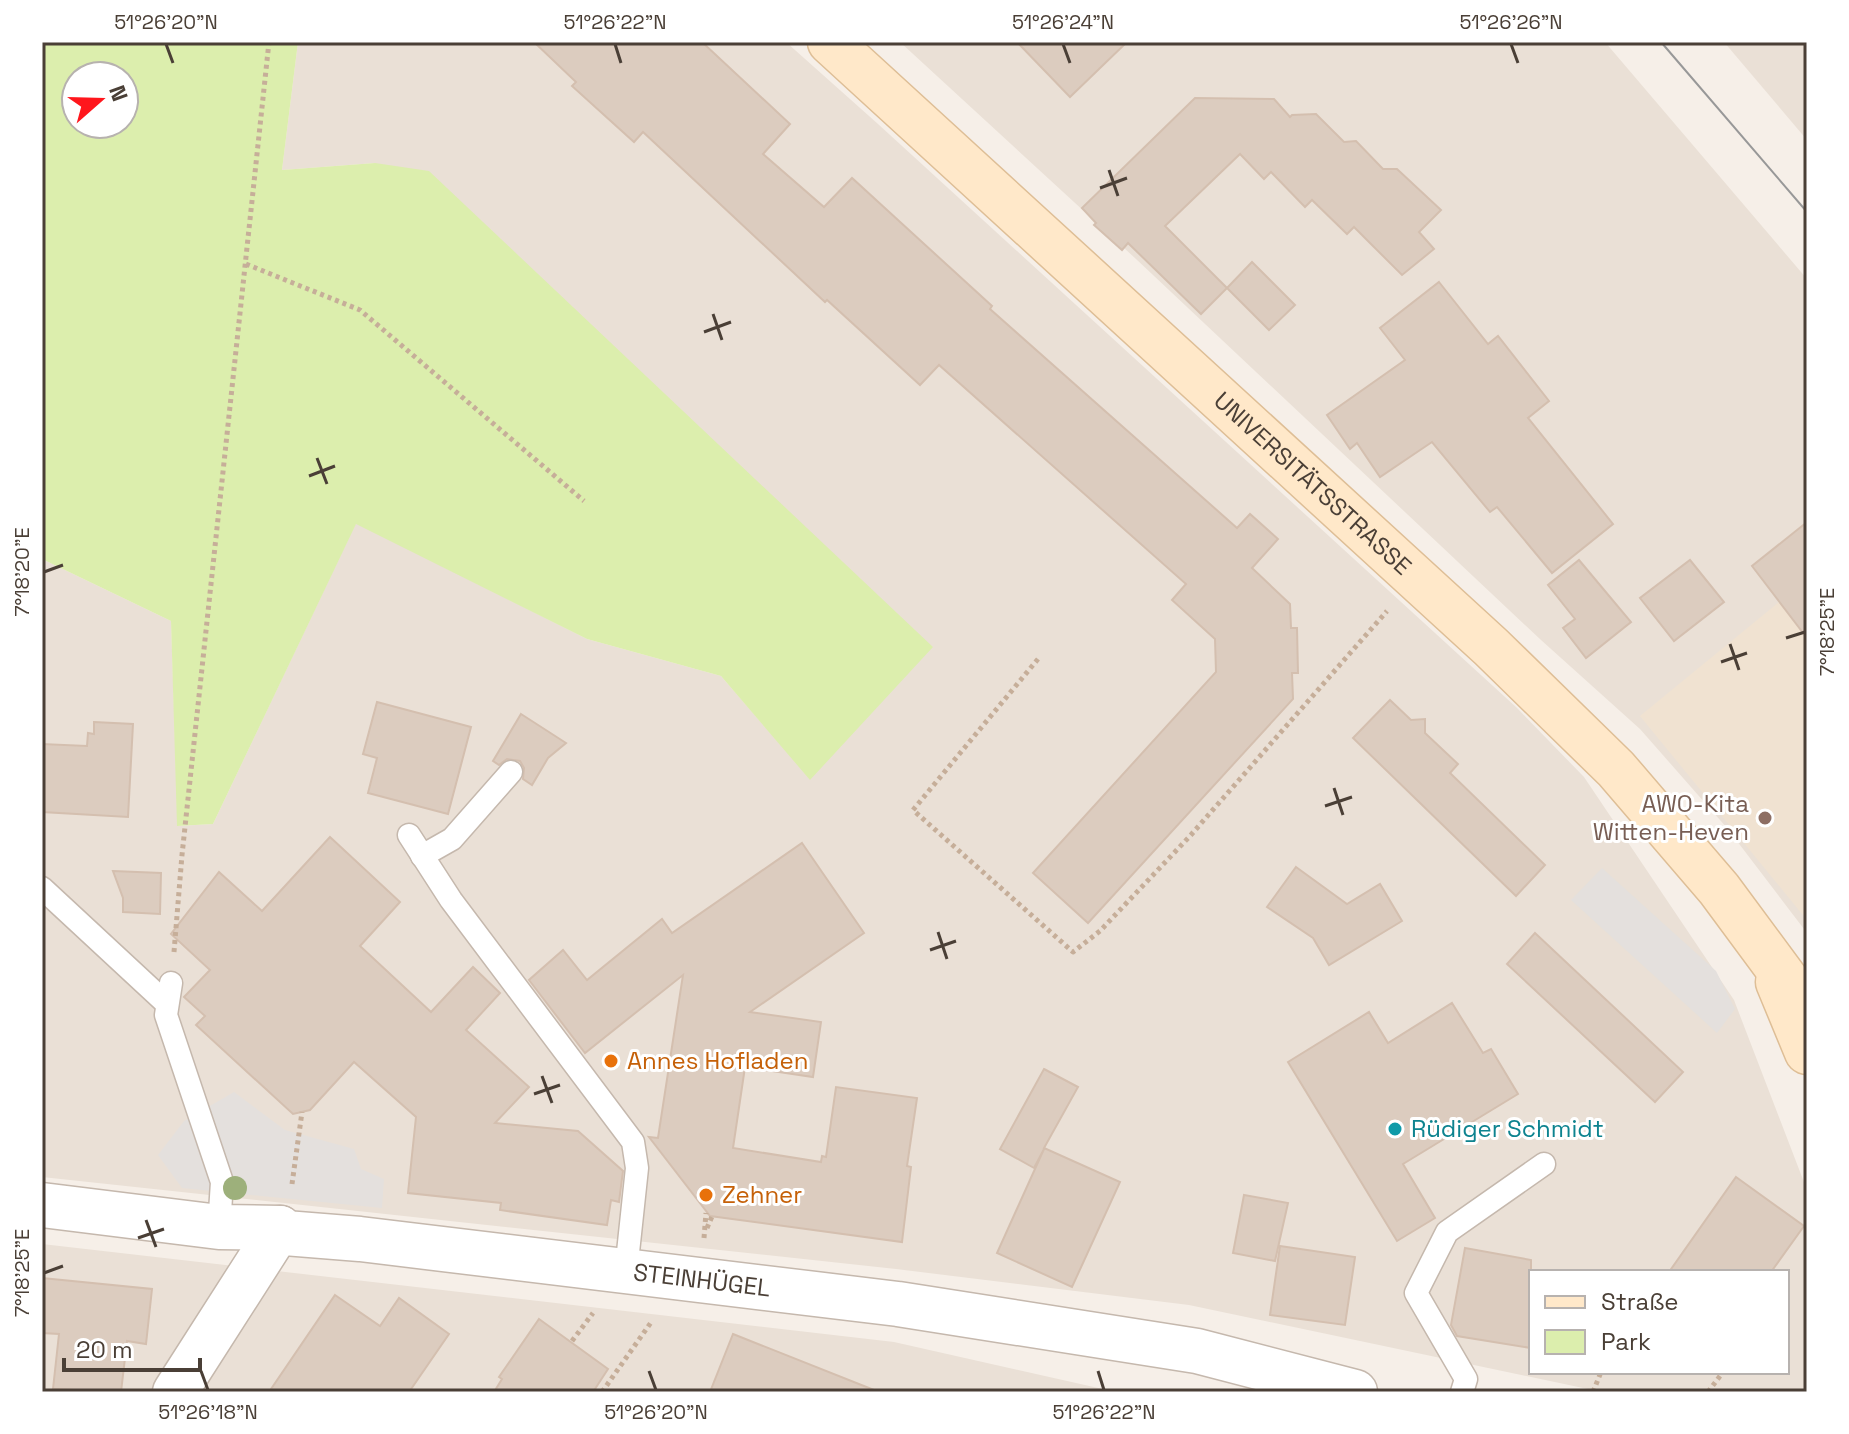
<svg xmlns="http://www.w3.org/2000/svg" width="1849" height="1434" font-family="'Space Grotesk',sans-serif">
  <rect width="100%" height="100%" fill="#f6efe8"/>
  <!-- residential -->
  <g fill="#eae0d6" fill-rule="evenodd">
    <path d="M298,42H786L878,124L1516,707L1584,777L1734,1000L1807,1190V1392H1602L1189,1305L896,1269L42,1177V559L171,621L178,826L213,824L356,523L587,639L721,676L811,780L375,163L282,170ZM1531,1272H1787V1372H1531Z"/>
    <polygon points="900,42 1605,42 1807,279 1807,933 1727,828 1640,729 1541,640 1136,259"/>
    <polygon points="1724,42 1807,42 1807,140"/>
    <polygon points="42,1244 894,1342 1116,1392 42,1392"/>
  </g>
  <!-- education -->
  <polygon fill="#f0e2d1" points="1807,579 1807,920 1640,716"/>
  <!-- green -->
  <path fill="#dceead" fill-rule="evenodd" d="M42,42H298L282,170L375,163L429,171L933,647L810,780L721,676L587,639L356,524L213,824L177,826L171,621L42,559ZM76,76H124V124H76Z"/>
  <!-- parking -->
  <g fill="#e4e0dd">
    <polygon points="1602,868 1716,971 1735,1009 1717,1033 1571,900"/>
    <polygon points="234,1092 285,1130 354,1149 361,1169 384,1179 382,1208 182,1188 158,1155 184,1121"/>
  </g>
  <!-- building -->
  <g fill="#dcccbf" stroke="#d4bfaf" stroke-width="2">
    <polygon points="534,42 702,42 790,124 763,154 824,207 852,178 992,306 990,309 1237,528 1250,514 1278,539 1252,568 1290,604 1291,628 1297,628 1298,673 1292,673 1293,699 1088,923 1033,873 1216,672 1215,639 1172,600 1186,584 939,365 920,385 827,300 825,302 643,132 634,142 572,86 576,82"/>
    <polygon points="1017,42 1127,42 1070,97"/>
    <polygon points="1195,98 1274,99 1290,117 1292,115 1316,114 1344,142 1356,141 1383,169 1397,169 1441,210 1419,232 1434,249 1402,275 1354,227 1347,234 1312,200 1305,207 1271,172 1264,179 1240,154 1165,226 1227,288 1252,262 1295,305 1269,330 1227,288 1201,314 1128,243 1122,250 1094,225 1096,223 1082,208"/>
    <polygon points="1439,282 1488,344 1498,336 1549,401 1528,418 1613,524 1552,573 1497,507 1490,512 1432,442 1380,477 1357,443 1350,449 1327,415 1405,360 1380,328"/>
    <polygon points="1807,522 1807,638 1752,566"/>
    <polygon points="1579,560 1631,622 1586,658 1563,628 1575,619 1548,585"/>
    <polygon points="1690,560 1724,602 1674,641 1640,598"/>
    <polygon points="1390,700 1411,720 1425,719 1425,733 1458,764 1450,773 1545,865 1516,896 1353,738"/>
    <polygon points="377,702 471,727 448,814 368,793 377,758 363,754"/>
    <polygon points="521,714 566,743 548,758 532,785 523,779 524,768 520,761 507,759 499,765 493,761"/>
    <polygon points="94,722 133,724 128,817 42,812 42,744 87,746 88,733 94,734"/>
    <polygon points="330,837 400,902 360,946 431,1012 473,967 500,993 466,1030 529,1087 495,1123 578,1131 623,1171 619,1202 611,1200 607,1225 500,1210 501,1203 408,1193 416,1117 354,1062 310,1110 293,1114 196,1025 205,1016 184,997 210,970 171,934 219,872 262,911"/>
    <polygon points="802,843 864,933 750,1012 821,1022 813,1077 745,1067 733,1148 821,1162 822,1156 826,1157 836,1087 917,1098 907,1166 911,1167 902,1242 710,1216 649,1137 658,1138 683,975 585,1053 529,980 563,950 587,980 662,919 672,933"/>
    <polygon points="1296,867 1347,904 1380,884 1402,921 1329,965 1313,938 1267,907"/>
    <polygon points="113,871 161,873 160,914 123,912 123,898"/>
    <polygon points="1535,933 1683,1072 1655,1102 1507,964"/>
    <polygon points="1452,1003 1483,1053 1491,1049 1518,1094 1403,1164 1435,1218 1397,1241 1288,1062 1369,1012 1388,1043"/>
    <polygon points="1044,1069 1078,1087 1044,1148 1120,1182 1072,1287 997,1253 1044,1149 1034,1168 1000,1149"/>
    <polygon points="1736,1177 1804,1226 1771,1272 1669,1272"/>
    <polygon points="1244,1195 1288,1203 1275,1261 1233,1253"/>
    <polygon points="1280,1246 1355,1257 1345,1325 1270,1315"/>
    <polygon points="1465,1248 1531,1260 1531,1348 1457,1336 1451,1325"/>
    <polygon points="42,1278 152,1289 146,1344 127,1341 121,1392 53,1389 59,1334 42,1333"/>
    <polygon points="335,1295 380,1326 399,1298 449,1334 409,1392 269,1392"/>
    <polygon points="539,1319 608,1369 593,1392 494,1392 502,1379 499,1377"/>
    <polygon points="733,1334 874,1390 874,1392 710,1392"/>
  </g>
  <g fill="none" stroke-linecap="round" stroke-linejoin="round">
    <!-- lane casing -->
    <g stroke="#c5b8ad" stroke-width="25">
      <g id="lane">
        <polyline points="409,835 451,900 633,1142 637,1168 626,1271"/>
        <polyline points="422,856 452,839 511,772"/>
        <polyline points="42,888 166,1003"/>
        <polyline points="171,983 166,1015 222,1182 219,1227"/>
        <polyline points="1462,1392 1466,1379 1416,1293 1447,1232 1544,1164"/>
      </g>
    </g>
    <!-- street casing -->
    <g stroke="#c5b8ad" stroke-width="47">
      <g id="street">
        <path id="s1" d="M42,1205L219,1227L280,1228L285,1233L360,1239L898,1304L1197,1351L1355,1392"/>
        <polyline points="175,1392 280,1228"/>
      </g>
    </g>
    <!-- secondary casing -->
    <g stroke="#debe96" stroke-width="47">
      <g id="secondary">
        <path id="s2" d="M830,42L1491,647L1616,769L1719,889L1807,1008"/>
        <polyline points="1778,982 1807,1052"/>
      </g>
    </g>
    <!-- path -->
    <g stroke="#c6ae99" stroke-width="5" stroke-dasharray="4 4" stroke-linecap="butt">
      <polyline points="246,264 360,310 584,501"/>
      <polyline points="1038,659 913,810 1073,952 1100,931 1190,836 1387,611"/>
      <polyline points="174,952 182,855 269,42"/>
      <polyline points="292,1184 302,1112"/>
      <polyline points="707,1228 713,1214"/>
      <polyline points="704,1238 706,1213"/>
      <polyline points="572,1341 593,1313"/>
      <polyline points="602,1392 652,1321"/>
      <polyline points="1593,1392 1601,1372"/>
      <polyline points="1708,1392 1723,1372"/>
    </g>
    <!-- lane -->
    <use href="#lane" stroke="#fff" stroke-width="22"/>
    <!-- street -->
    <use href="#street" stroke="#fff" stroke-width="44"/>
    <!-- secondary -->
    <use href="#secondary" stroke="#ffe8c9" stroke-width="44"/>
    <!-- tram -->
    <polyline stroke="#989898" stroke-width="2" points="1661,42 1807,212"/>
  </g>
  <!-- trees -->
  <circle fill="#9db07b" cx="235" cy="1188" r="12"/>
  <!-- ticks -->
  <path fill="none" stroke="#4a3f36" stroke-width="3" d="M166,44L173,63M615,44L621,63M1063,44L1070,63M1511,44L1518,63M1109,170L1118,196M1100,188L1127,178M713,314L722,340M704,332L731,322M317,458L327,484M309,476L335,466M44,572L63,565M1786,638L1805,632M1730,644L1739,670M1721,662L1747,653M1334,788L1343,815M1325,806L1352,797M938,932L947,959M930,950L956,941M542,1076L552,1103M534,1094L560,1085M146,1220L156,1247M138,1238L164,1229M44,1273L63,1266M201,1371L208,1390M649,1371L656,1390M1098,1371L1104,1390"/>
  <!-- markers -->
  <circle fill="#8d6e63" stroke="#fff" stroke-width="3" cx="1765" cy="818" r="8"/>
  <g fill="#e8710a" stroke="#fff" stroke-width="3">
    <circle cx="611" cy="1061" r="8"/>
    <circle cx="706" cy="1195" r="8"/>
  </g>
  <circle fill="#0f9aa8" stroke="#fff" stroke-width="3" cx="1395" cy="1129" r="8"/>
  <g text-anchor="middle" stroke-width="6" stroke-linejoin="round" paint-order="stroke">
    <!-- street labels -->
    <g font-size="24" fill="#4a3f36" stroke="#fff">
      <text dy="8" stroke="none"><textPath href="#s2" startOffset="654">UNIVERSITÄTSSTRASSE</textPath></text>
      <text dy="8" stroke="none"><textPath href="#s1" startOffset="666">STEINHÜGEL</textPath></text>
    </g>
    <!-- education labels -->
    <g font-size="24" fill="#785e54" stroke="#fff" text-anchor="end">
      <text x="1749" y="812">AWO-Kita<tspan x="1749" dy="28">Witten-Heven</tspan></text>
    </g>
    <!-- food labels -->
    <g font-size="24" fill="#c56008" stroke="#fff" text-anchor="start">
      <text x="627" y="1069">Annes Hofladen</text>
      <text x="722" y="1203">Zehner</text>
    </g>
    <!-- culture labels -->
    <g font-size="24" fill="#0d838f" stroke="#fff" text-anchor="start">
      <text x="1411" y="1137">Rüdiger Schmidt</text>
    </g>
  </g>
  <!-- border -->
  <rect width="1849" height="1434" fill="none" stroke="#ffffff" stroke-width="88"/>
  <!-- legend -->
  <rect x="1529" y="1270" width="260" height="104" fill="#ffffff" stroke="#b7b2af" stroke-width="2"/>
  <rect x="1545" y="1296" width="40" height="12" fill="#ffe8c9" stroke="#b7b2af" stroke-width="2"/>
  <text x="1601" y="1310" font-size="24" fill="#4a3f36">Straße</text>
  <rect x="1545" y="1330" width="40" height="24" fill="#dceead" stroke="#b7b2af" stroke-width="2"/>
  <text x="1601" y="1350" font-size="24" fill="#4a3f36">Park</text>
  <!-- north arrow -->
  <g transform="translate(100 100) rotate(70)"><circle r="38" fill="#ffffff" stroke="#b7b2af" stroke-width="2"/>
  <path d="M0-6L14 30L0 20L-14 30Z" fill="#ff161c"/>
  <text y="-12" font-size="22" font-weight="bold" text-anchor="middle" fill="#4a3f36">N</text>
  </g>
  <!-- scale -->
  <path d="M64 1358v12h136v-12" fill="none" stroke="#4a3f36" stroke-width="4"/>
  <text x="76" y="1358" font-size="24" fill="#4a3f36" stroke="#ffffff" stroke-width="6" paint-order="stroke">20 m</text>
  <rect x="44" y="44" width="1761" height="1346" fill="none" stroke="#4a3f36" stroke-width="3"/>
  <g font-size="20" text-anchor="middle" fill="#4a3f36">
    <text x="166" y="29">51°26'20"N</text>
    <text x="615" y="29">51°26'22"N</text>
    <text x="1063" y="29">51°26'24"N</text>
    <text x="1511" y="29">51°26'26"N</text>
    <text transform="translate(22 572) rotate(-90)" y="7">7°18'20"E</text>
    <text transform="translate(1827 632) rotate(-90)" y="7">7°18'25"E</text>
    <text transform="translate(22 1273) rotate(-90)" y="7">7°18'25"E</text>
    <text x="208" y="1419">51°26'18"N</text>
    <text x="656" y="1419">51°26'20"N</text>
    <text x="1104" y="1419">51°26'22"N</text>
  </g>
</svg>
